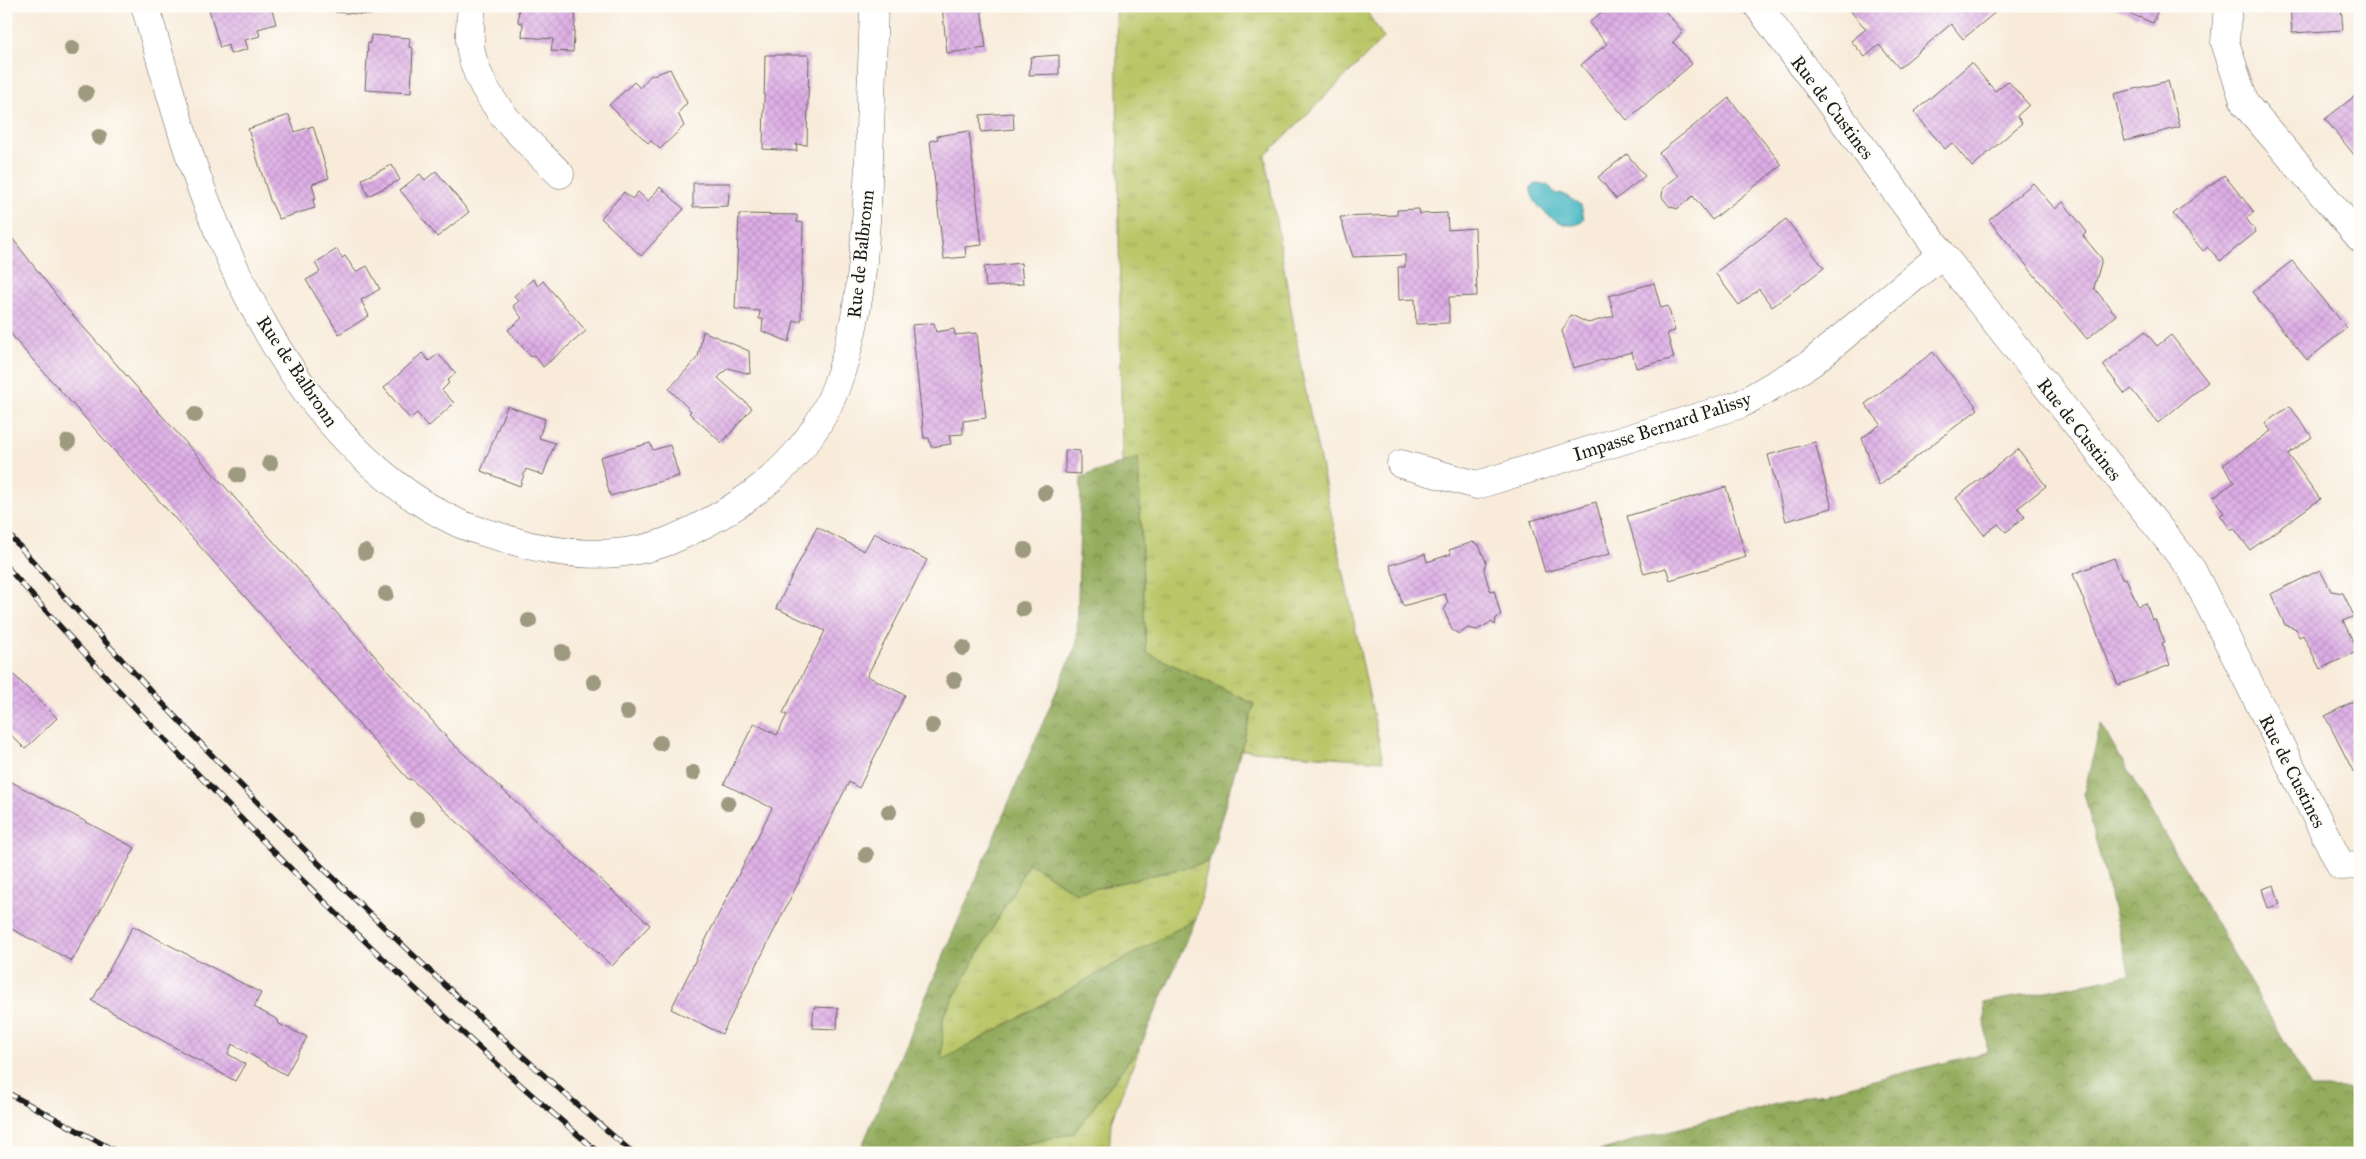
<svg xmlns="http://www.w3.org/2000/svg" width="2366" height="1159" font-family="'IM FELL Great Primer',serif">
  <defs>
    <pattern id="grass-tufts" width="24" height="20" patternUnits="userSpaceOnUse" patternTransform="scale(1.25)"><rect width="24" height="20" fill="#bac668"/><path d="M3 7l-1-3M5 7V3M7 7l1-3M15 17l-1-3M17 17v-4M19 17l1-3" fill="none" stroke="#9faa5a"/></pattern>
    <pattern id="forest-crowns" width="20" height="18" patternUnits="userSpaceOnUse" patternTransform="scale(1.25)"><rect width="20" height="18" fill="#93ab5c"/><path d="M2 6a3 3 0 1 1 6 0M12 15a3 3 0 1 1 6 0" fill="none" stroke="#778a4b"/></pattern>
    <pattern id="building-cross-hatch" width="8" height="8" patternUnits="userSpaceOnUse" patternTransform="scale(1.25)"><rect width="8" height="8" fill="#ddade5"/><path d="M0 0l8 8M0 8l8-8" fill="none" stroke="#bd94c4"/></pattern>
  </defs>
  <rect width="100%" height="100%" fill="#fdfcf7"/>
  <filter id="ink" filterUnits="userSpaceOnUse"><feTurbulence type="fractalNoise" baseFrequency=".02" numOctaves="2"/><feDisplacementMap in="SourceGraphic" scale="10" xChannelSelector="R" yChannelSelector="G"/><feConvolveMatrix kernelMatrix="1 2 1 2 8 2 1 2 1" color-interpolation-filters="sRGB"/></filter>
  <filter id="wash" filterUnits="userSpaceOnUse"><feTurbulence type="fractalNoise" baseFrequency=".0096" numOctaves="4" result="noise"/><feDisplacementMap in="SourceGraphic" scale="20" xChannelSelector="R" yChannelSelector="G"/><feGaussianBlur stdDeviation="1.12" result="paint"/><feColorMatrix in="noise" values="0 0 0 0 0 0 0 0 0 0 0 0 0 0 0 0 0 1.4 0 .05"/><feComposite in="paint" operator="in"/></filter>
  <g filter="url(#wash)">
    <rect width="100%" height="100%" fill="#f8ebda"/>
    <!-- grass -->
    <g fill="url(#grass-tufts)" stroke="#6b7142">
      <polygon points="1116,6 1363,6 1384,38 1265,156 1303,379 1383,761 1241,750 1254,704 1146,652 1138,458 1122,463"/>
      <polygon points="1209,862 1196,919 942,1061 943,1017 1029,863 1076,893"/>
      <polygon points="1141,1045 1111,1121 1109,1153 986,1153 1074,1133"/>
    </g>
    <!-- forest -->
    <g fill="url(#forest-crowns)" stroke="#58643c">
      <polygon points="1138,458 1146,652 1254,704 1209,862 1076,893 1029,863 943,1017 942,1060 1196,919 1141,1045 1074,1133 986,1153 859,1153 1077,643 1081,477"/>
      <polygon points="2101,724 2311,1088 2360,1088 2360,1153 1593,1153 1648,1136 1987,1052 1984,1003 2130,975 2084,793"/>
    </g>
    <!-- water -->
    <path fill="#4ab8c3" stroke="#336a70" d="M1537,183L1548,185L1556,194L1561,193L1581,205L1584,219C1571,239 1528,206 1531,187Z"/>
    <g id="blocks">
      <!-- building -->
      <g fill="url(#building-cross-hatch)">
        <polygon points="208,6 271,6 276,24 258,29 260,36 245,40 248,49 230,54 228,45 220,48"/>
        <polygon points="336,6 371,6 370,15 335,12"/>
        <polygon points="519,6 576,6 573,52 551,51 553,39 522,37 523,23 518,22"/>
        <polygon points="745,6 803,6 803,10 745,9"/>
        <polygon points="942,6 981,6 986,48 947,53"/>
        <polygon points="1599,6 1661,6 1683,32 1673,42 1692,64 1627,120 1581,65 1607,44 1589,23 1603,11"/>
        <polygon points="1846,6 1995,6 1998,10 1963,39 1951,24 1899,68 1879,45 1865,57 1851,41 1866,29"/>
        <polygon points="2111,6 2159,6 2153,23"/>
        <polygon points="2290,6 2341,6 2343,30 2292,33"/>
        <polygon points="371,35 410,38 409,47 413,48 411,93 365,90 368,43 370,43"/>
        <polygon points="765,55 809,55 807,145 796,144 797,151 763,149"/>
        <polygon points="1059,55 1059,74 1029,75 1031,57"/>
        <polygon points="1971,63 1995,91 2008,81 2029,105 2017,116 2022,123 1972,167 1952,143 1945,149 1914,112"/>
        <polygon points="670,69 687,103 678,113 684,126 660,149 651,141 648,143 609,105 634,82 640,88 650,76"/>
        <polygon points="2168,81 2180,127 2125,141 2114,94"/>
        <polygon points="2360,92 2360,162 2325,119"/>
        <polygon points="1729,98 1782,165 1712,220 1693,196 1677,209 1669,206 1662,197 1663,188 1678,176 1659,153"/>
        <polygon points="1013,113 1014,129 981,132 980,115"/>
        <polygon points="289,115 295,132 313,126 329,178 312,184 316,199 313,200 315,208 279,219 270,200 248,129"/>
        <polygon points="969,131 982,245 965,247 966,257 944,259 930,141 938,139 937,136"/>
        <polygon points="1627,154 1645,176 1616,199 1598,177"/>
        <polygon points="392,165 400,180 368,196 362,179"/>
        <polygon points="436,171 469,212 437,237 400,190 420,174 425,180"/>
        <polygon points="2224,175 2254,212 2246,218 2256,232 2220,261 2208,247 2203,251 2173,214"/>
        <polygon points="693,183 730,183 728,206 693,207"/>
        <polygon points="2033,183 2055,209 2063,202 2087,232 2083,236 2102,259 2094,288 2116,315 2087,339 1989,220"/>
        <polygon points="660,187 684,209 641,256 601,218 624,192 632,199 638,192 648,201"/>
        <polygon points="1419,209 1420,214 1447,213 1448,230 1475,228 1477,296 1449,297 1449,323 1416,324 1415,299 1399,300 1398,267 1405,267 1405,255 1353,257 1340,217 1397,215 1397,210"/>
        <polygon points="739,214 797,215 797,222 803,223 801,321 794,321 789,342 762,331 763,319 759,319 760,311 735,309"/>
        <polygon points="1786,219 1824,268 1772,307 1759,289 1739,305 1715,273"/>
        <polygon points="6,230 63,304 452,743 650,925 612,966 411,779 409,780 17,342 6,327"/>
        <polygon points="337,249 342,258 345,256 356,272 367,266 380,289 361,300 369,316 339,334 306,280 320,272 315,263"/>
        <polygon points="2292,261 2347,328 2307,360 2252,292"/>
        <polygon points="1021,263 1023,284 986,287 984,267"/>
        <polygon points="533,279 538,286 543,281 586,331 543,367 534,355 531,357 508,330 522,318 513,306 519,301 514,296"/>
        <polygon points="1654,283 1661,308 1668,306 1675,331 1667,333 1674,358 1636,368 1632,352 1573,368 1562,331 1571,315 1588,323 1614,316 1609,296"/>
        <polygon points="934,323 936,332 954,329 955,335 977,333 986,418 963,421 963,434 949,435 951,444 931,447 929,438 924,438 912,325"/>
        <polygon points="703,331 749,351 750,374 728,368 718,378 752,408 722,443 689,413 691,411 669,389 698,357"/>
        <polygon points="2145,331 2157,346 2171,335 2208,382 2158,423 2131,389 2125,394 2103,365"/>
        <polygon points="1933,352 1978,409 1879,486 1862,438 1881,424 1865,404"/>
        <polygon points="422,353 429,361 438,354 456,373 447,381 449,383 442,390 454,403 428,427 417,413 410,419 384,388"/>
        <polygon points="507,406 545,419 539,438 555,443 543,475 526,469 520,486 481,471"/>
        <polygon points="2290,406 2312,437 2288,454 2320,499 2250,550 2234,528 2231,530 2220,515 2224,513 2213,497 2235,482 2223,465 2271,431 2265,423"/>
        <polygon points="1815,442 1832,508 1786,521 1768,455"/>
        <polygon points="650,443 653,450 670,445 679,476 610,496 600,457"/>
        <polygon points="2018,449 2046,486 2018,508 2025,517 2006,532 1998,524 1984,535 1956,498"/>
        <polygon points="1065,450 1080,451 1080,474 1065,473"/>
        <polygon points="1726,487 1746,557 1670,580 1666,568 1644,574 1627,516"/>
        <polygon points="1596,502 1610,554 1545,572 1530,521"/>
        <polygon points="817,527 864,551 874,533 927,560 867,676 905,695 859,788 849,782 722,1034 671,1009 772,808 724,784 754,723 777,735 787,715 783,713 825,631 776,608"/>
        <polygon points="1473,542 1479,545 1486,562 1484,570 1490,591 1494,590 1501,616 1496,618 1495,625 1491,622 1477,630 1468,628 1459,634 1452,630 1444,610 1448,603 1445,594 1403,606 1390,565 1425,554 1427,562 1451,554 1449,550"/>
        <polygon points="2114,558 2122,579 2126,578 2138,606 2146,603 2152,620 2155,619 2165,642 2162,643 2170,665 2118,685 2073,574"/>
        <polygon points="2320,570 2331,591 2343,593 2354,616 2343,621 2358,651 2320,669 2303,635 2299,637 2295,628 2285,625 2271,594"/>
        <polygon points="6,667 57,718 25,749 6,730"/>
        <polygon points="2360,698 2360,770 2354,773 2325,716"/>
        <polygon points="6,779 135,848 72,961 6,926"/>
        <polygon points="2274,885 2280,904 2268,908 2262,889"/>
        <polygon points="133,926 261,993 254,1007 278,1020 279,1024 307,1037 286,1075 232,1044 228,1054 245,1064 235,1081 92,1001"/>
        <polygon points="814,1007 838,1008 837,1029 812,1028"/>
      </g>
    </g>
  </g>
  <g filter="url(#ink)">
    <use href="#blocks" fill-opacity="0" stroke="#69645e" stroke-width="1"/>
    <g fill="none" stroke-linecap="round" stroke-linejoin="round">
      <!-- street casing -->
      <g stroke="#69645e" stroke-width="29">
        <g id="street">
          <path d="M145,6C166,76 184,148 212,216C260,336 336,464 458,523C473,530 491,534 507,539C559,556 620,561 671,540C743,509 810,460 837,384C863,311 866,236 869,160C871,109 872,58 874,6"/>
          <path d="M472,6C470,24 468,43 473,60C487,107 526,140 560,174"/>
          <polyline points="1758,6 1942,254 2192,570 2341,866 2360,865"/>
          <polyline points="2228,6 2225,42 2245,104 2360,238"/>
          <polyline points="1401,464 1477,485 1741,404 1810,364 1942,254"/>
        </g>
      </g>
      <!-- street -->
      <use href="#street" stroke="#fff" stroke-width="28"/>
      <!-- rail casing -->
      <g stroke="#1c1c1c" stroke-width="5.5">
        <g id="rail">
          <path d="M6,531C200,752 409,962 633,1153"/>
          <path d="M6,566C190,774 387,973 599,1153"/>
          <polyline points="6,1092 119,1153"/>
        </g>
      </g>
      <!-- rail -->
      <use href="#rail" stroke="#fdfcf7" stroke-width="4" stroke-dasharray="11" stroke-linecap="butt"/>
    </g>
    <!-- trees -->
    <g fill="#9d9a80">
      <circle cx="72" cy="48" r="8"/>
      <circle cx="86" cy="93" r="8"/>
      <circle cx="99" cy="137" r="8"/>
      <circle cx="195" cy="415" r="8"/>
      <circle cx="68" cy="442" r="8"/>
      <circle cx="270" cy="463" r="8"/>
      <circle cx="238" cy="475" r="8"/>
      <circle cx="1045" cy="493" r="8"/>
      <circle cx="1025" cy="550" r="8"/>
      <circle cx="365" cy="552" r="8"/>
      <circle cx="386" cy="594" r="8"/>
      <circle cx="1023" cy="609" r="8"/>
      <circle cx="529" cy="621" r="8"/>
      <circle cx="963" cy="648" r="8"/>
      <circle cx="562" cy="652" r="8"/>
      <circle cx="954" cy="680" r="8"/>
      <circle cx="594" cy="682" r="8"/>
      <circle cx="627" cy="712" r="8"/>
      <circle cx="932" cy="726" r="8"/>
      <circle cx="660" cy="743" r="8"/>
      <circle cx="693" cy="773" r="8"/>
      <circle cx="728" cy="803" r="8"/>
      <circle cx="889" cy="812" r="8"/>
      <circle cx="417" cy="819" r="8"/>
      <circle cx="866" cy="855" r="8"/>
    </g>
  </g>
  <g text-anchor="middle" stroke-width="4" stroke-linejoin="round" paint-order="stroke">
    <!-- street labels -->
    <g font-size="19" fill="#1c1c1c" stroke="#fdfcf7">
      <text transform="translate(1833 107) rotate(53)" y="7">Rue de Custines</text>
      <text transform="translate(860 254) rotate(-84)" y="7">Rue de Balbronn</text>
      <text transform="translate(298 371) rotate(56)" y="7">Rue de Balbronn</text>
      <text transform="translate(1662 426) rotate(-18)" y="7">Impasse Bernard Palissy</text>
      <text transform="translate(2080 429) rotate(52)" y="7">Rue de Custines</text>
      <text transform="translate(2293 771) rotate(63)" y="7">Rue de Custines</text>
    </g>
  </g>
  <!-- margin -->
  <rect width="2366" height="1159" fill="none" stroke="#fdfcf7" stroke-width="25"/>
</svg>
